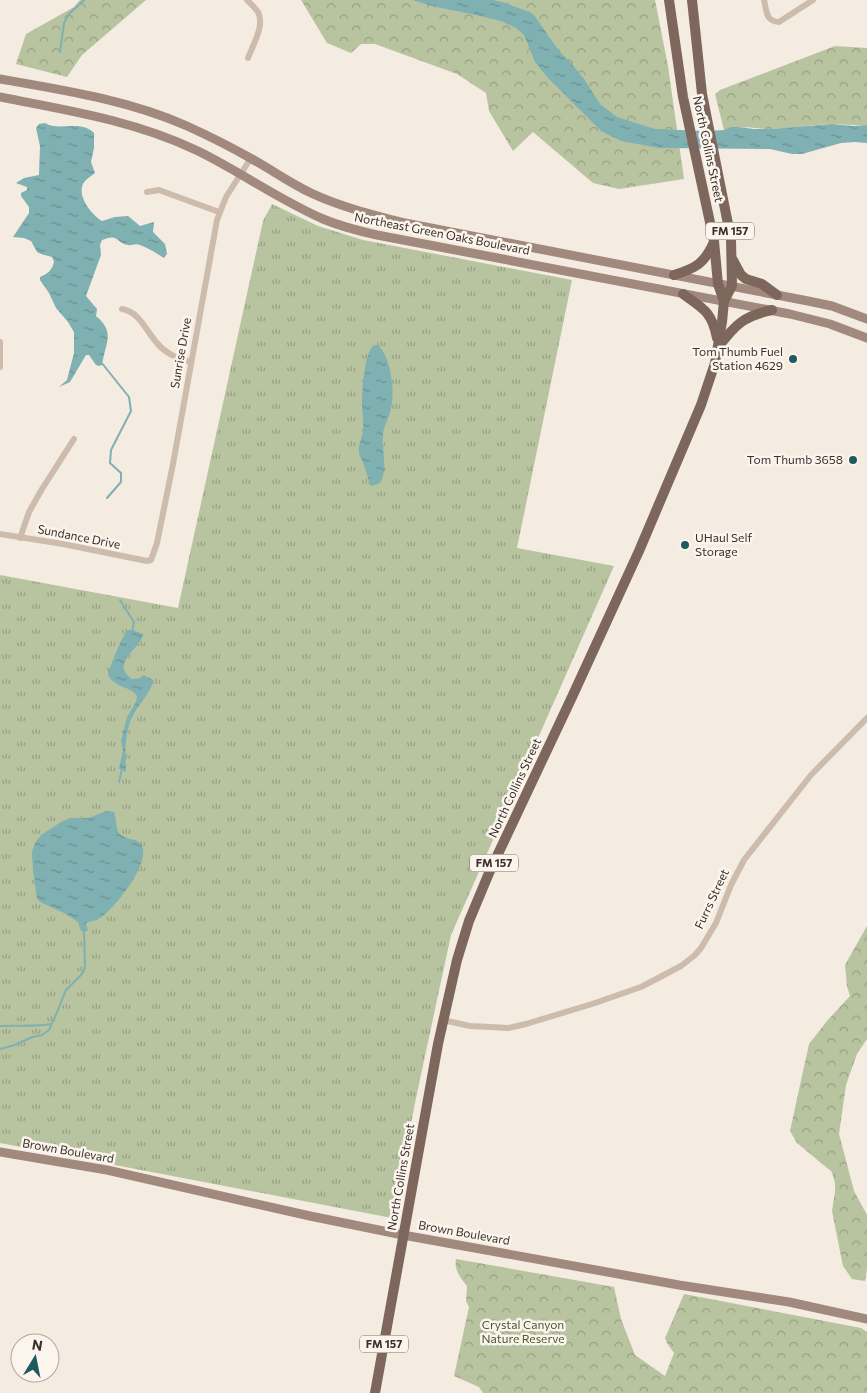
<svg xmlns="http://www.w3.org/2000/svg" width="867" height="1393" font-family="Commissioner,sans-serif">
  <defs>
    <pattern id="grass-tufts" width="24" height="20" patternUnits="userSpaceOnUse" patternTransform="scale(1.25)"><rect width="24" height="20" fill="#b8c4a0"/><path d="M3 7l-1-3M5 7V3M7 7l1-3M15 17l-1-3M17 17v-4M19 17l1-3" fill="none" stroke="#97a083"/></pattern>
    <pattern id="forest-crowns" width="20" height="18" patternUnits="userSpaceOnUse" patternTransform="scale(1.25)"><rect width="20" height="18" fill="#b8c4a0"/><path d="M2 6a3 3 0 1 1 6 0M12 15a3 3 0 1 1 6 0" fill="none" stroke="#97a083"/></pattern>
    <pattern id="water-ripples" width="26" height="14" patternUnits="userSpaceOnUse" patternTransform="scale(1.25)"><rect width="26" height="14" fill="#7fb0b2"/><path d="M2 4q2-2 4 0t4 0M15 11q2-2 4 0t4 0" fill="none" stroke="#699091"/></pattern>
  </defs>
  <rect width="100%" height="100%" fill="#f4ebe1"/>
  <!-- grass -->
  <polygon fill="url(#grass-tufts)" points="272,204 318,226 363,240 572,280 517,548 614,566 451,935 416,1098 392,1218 0,1143 0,575 178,608 263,221"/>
  <!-- forest -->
  <g fill="url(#forest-crowns)">
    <polygon points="80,0 146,0 82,55 67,77 16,64 26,34 74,7"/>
    <polygon points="301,0 655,0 668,66 684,179 619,189 593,183 533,132 513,151 489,111 486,93 457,74 375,44 361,44 351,53 327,43"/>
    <path d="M835,46L867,48V125C855,126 844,124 832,124C811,125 791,128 770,129C754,129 738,124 724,130L715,94L720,90Z"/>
    <polygon points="867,926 867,1039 857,1054 846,1085 839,1134 854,1191 867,1215 867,1268 865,1281 852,1279 843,1266 832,1211 835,1192 835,1183 832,1172 797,1143 790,1131 809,1044 827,1021 850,996 847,986 845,965"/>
    <path d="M456,1259L614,1287L621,1319L635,1355L665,1376L674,1353L667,1343L665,1338L684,1294L861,1328L867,1332V1393H483L479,1387L454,1376L469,1307L466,1301L467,1286C460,1277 454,1270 456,1259Z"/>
  </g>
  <!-- water -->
  <g fill="url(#water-ripples)">
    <polygon points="412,0 493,0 502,2 530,12 534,15 559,51 572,64 584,79 600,104 617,117 633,122 655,129 707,131 724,130 731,127 739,127 754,129 771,129 832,124 853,126 867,125 867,143 855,142 841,143 802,154 792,154 770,149 659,148 621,141 601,131 548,78 535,62 524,35 516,28 501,21 472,14 436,7"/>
    <path d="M45,123C59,132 80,119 94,133V148L91,162L95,173C91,176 85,180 83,184C77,197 92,215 102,221L115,217L128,216L140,226L154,222L153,232L165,244L167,254L164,258C156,253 148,248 140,245C135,243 132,246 128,245C115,242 119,233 102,240L100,245L101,255L86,296L97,309L96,316C116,333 105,343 102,365L99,366L96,365L89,355H86L70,382L59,387L67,380L74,353V332L68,322L56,308L49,293L40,280V277C48,274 53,269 54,261L52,257L41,254L37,252L31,241L24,238L13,237L29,213V207L21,196V193L27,190V187L16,183L24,178L39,175L40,146L36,128L39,124Z"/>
    <path d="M374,345L379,346C391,359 395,391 391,408C390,417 384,425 383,434C381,451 389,468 380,483L372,486L370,485C368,478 366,470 363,463C362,459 359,456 359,452C358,444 363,437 363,429C364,421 362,413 362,405C362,392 364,353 374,345Z"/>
    <path d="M128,630H133L143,634C141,649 109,663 132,679L140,678L143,675L152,679L153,683C149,693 142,701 136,710C124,729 125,751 126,772L119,769L123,750L121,741L127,717L136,702L137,696C129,685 113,688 108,674C111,665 122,635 128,630Z"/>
    <path d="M106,811L114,812C117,819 115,829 120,834C125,840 137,838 141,844C153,861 113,912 97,920C94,921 90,921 86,923L88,931H81L78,922L64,913L42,903L37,899L33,871L32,852L35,843L41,835L61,822L70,818H89Z"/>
  </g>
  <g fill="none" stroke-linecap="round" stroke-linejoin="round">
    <!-- stream -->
    <g stroke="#7fb0b2" stroke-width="2">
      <polyline points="60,52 64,23 69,14 84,0"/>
      <polyline points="101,362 129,397 131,411 111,450 110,463 121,473 121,482 107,498"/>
      <polyline points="120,600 134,622 132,632"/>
      <polyline points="119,782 122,769"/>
      <path d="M0,1026C17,1025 34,1027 51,1024"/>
      <polyline points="0,1049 15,1045 32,1037 42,1035 49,1030 58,1010 61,1002 66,990 82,974 85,967 84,929"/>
    </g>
    <!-- street -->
    <g stroke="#cdbbac" stroke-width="6">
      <path d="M247,0C251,4 255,8 258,12C265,25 253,45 248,58"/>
      <path d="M764,0C767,11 765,21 779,22L813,0"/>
      <polyline points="147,192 159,190 219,212"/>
      <path d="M122,309C140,312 146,331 157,343C166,354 177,358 191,362"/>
      <polyline points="0,342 0,367"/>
      <polyline points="0,534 63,544 147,561 151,560 157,543 173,464 217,220 226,197 251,158"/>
      <polyline points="20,538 29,512 42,489 74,439"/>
      <polyline points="443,1020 470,1026 490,1027 508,1028 526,1024 592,1004 641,987 681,966 695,955 701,948 716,923 731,885 744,860 811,775 867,718"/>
    </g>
    <!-- secondary -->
    <g stroke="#a18a7d" stroke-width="9">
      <path d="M0,79C63,90 128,100 187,126C209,136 231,147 252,159C272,170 290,183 311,193C341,207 373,215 405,223L808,301L832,306L867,319"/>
      <path d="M0,97C67,110 136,121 198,151C241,172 279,200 323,219C340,226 359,231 377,235L790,314L830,324L867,338"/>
      <polyline points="0,1152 107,1170 310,1216 403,1235 679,1285 789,1302 867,1319"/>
    </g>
    <!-- primary -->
    <g stroke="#7d675c" stroke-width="10">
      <polyline points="669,0 683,97 714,241 718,284 724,301"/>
      <polyline points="733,260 741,275 746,279 762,284 777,295"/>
      <path d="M674,275C696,268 704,264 714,242"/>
      <path d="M683,294C703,308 712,312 717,338"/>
      <path d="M719,346C736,324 744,316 772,310"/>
      <polyline points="375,1393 438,1044 457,960 469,921 489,873 572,697 639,551 701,405 715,363 722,322 724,301 732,286 731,239 702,94 692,0"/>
    </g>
  </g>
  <!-- markers -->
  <g fill="#1f5a5e" stroke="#fbf5ee" stroke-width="2">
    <circle cx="793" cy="359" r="5"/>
    <circle cx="853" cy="460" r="5"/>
    <circle cx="685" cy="545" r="5"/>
  </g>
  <g text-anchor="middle" stroke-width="5" stroke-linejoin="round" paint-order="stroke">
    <!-- shield labels -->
    <g fill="#fbf5ee" stroke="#756b66" stroke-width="1">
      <rect x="706" y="222.5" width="48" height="17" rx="4"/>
      <rect x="470" y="854.5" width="48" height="17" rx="4"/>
      <rect x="360" y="1335.5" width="48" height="17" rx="4"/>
    </g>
    <g font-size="11" font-weight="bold" fill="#3b302b">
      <text x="730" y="235">FM 157</text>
      <text x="494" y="867">FM 157</text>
      <text x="384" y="1348">FM 157</text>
    </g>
    <!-- street labels -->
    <g font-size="12" fill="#3b302b" stroke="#fbf5ee">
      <text transform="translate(708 149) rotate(78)" y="4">North Collins Street</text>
      <text transform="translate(442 234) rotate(11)" y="4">Northeast Green Oaks Boulevard</text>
      <text transform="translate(181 353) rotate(-80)" y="4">Sunrise Drive</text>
      <text transform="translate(79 537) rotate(11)" y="4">Sundance Drive</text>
      <text transform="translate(515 788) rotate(-65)" y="4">North Collins Street</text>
      <text transform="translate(712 899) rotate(-65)" y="4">Furrs Street</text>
      <text transform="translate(68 1151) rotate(10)" y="4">Brown Boulevard</text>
      <text transform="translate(401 1177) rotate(-80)" y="4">North Collins Street</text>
      <text transform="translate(464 1233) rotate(10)" y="4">Brown Boulevard</text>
    </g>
    <!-- poi labels -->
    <g font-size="12" fill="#3b302b" stroke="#fbf5ee" text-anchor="end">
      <text x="783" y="356">Tom Thumb Fuel<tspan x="783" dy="14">Station 4629</tspan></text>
      <text x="843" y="464">Tom Thumb 3658</text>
      <text x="695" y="542" text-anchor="start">UHaul Self<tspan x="695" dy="14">Storage</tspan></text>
    </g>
    <!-- park labels -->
    <g font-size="12" fill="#4a5a2e" stroke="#fbf5ee">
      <text x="523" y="1329">Crystal Canyon<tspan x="523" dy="14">Nature Reserve</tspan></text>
    </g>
  </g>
  <!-- north arrow -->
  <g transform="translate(35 1358) rotate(10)"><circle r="24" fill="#fbf5ee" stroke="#aea6a0"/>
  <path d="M0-4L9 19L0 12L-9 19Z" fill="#1f5a5e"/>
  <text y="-8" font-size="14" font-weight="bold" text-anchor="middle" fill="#3b302b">N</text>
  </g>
</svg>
